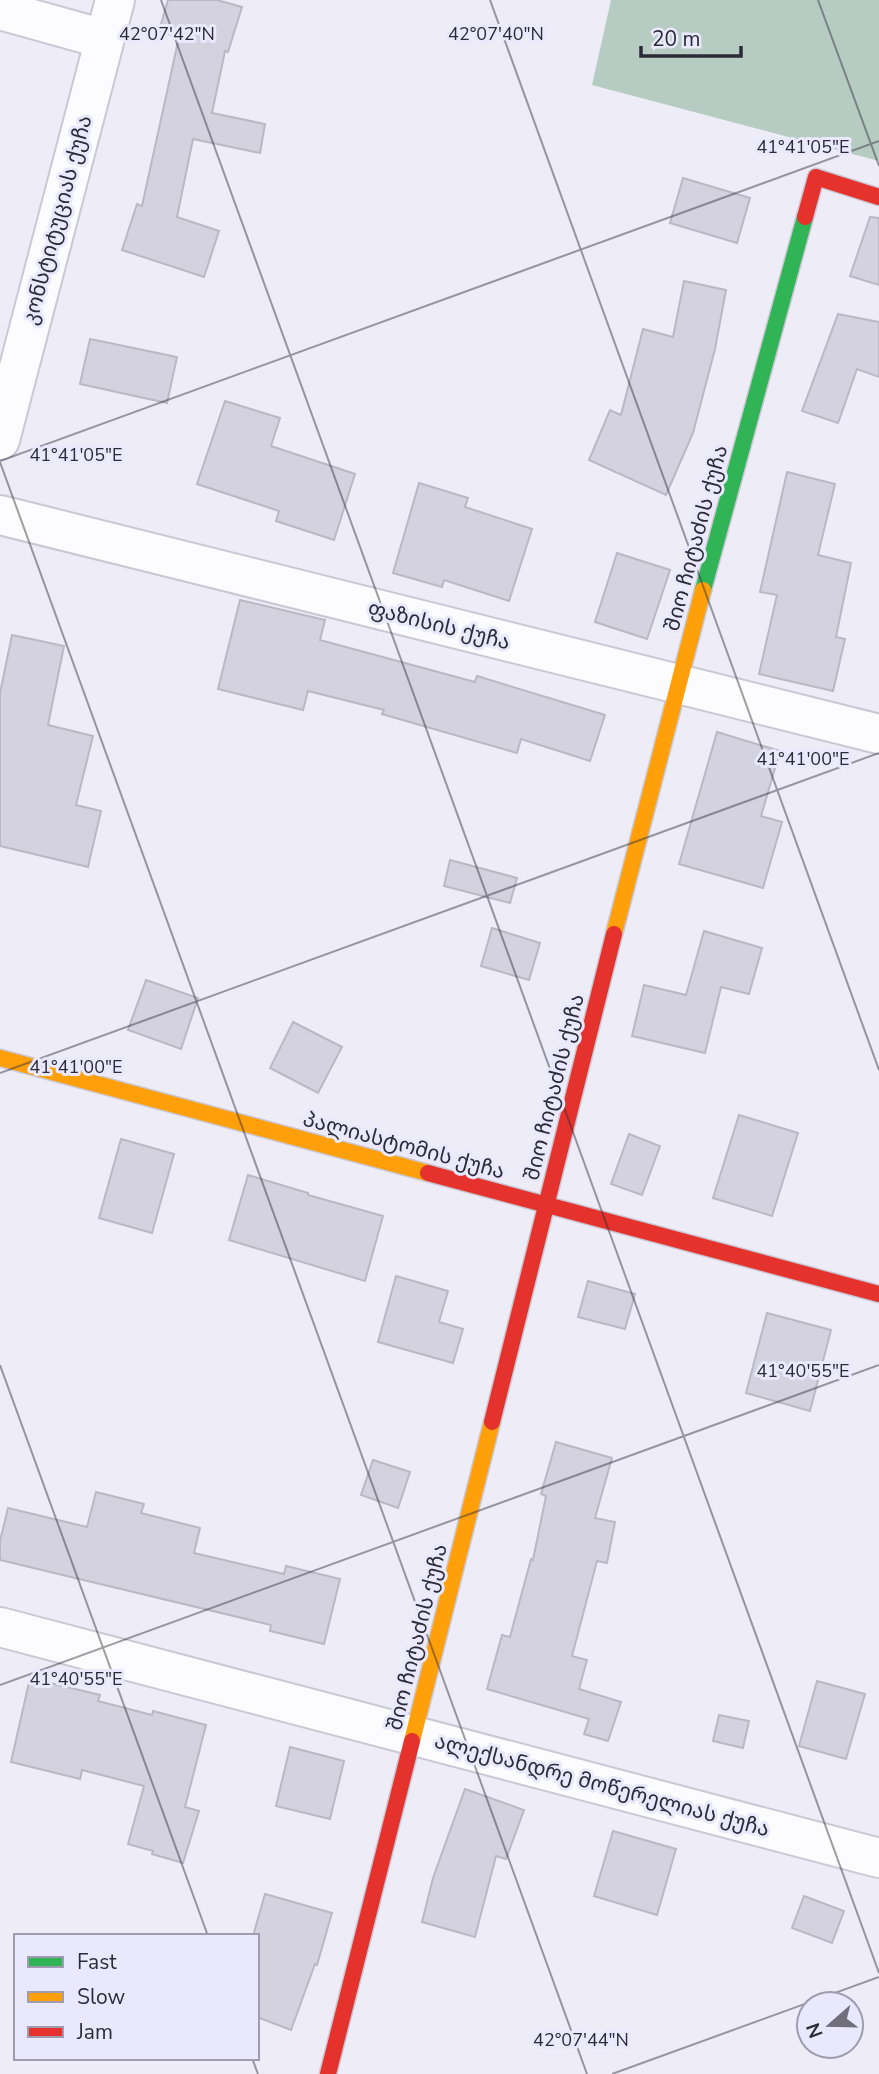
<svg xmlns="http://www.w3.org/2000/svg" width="879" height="2074" font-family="'Nunito Sans','Noto Sans Georgian',sans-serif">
  <rect width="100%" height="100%" fill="#eeecf7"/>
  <!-- forest -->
  <polygon fill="#b6ccc3" points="611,0 879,0 879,161 592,85"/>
  <!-- building -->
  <g fill="#d4d2df" stroke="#bab8c3" stroke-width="2">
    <polygon points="168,0 217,0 242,7 228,52 225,51 212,113 265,124 260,153 193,139 177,217 219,231 204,277 122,250 137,204 142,206 179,37 159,31"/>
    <polygon points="683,178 750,198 737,243 670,223"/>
    <polygon points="870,217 879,218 879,285 850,276"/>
    <polygon points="684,281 726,290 715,349 693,433 666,495 589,460 610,410 621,415 643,329 673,337"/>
    <polygon points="838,314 879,322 879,377 857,369 838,423 802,411"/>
    <polygon points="90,339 177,357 167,403 80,384"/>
    <polygon points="225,401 280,418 271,446 355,474 334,540 276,521 279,511 197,484"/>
    <polygon points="787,472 835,484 818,555 851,563 836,637 845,639 833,691 759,674 777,595 760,592"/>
    <polygon points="419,483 468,498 465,507 532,529 509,601 444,580 442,587 393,573"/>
    <polygon points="617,553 670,570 647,639 595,622"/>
    <polygon points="240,600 325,620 320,640 475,682 477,676 605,715 590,761 521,739 517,753 382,714 384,710 308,691 303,710 218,689"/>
    <polygon points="12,635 64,646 48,725 93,736 76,805 101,811 88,867 0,846 0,693"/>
    <polygon points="717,732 780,751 761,816 782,822 763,888 679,864"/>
    <polygon points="450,860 517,878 510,903 444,886"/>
    <polygon points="492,928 540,943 529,980 481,966"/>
    <polygon points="704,931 762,948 749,994 721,987 705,1053 632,1036 644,985 686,995"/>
    <polygon points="146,980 198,998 181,1049 128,1030"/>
    <polygon points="293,1022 342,1047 318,1093 270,1068"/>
    <polygon points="739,1115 798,1133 772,1216 713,1198"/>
    <polygon points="629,1134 660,1146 642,1195 611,1184"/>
    <polygon points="121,1139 174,1154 152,1233 99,1218"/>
    <polygon points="248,1175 308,1193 308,1195 383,1216 365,1281 229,1240"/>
    <polygon points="396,1276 448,1291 439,1322 463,1329 453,1363 378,1342"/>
    <polygon points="588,1281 635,1294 625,1329 578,1317"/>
    <polygon points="767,1313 831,1330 810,1411 746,1393"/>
    <polygon points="556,1442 612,1458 595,1518 615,1522 607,1563 597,1561 572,1656 587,1660 579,1689 621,1702 608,1741 584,1734 589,1719 487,1689 502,1635 510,1637 531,1559 533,1560 546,1496 541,1494"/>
    <polygon points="373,1460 410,1472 398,1508 361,1495"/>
    <polygon points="96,1492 144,1504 141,1513 200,1528 194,1553 284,1574 286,1566 340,1579 324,1644 270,1631 271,1625 0,1560 0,1541 8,1508 87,1527"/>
    <polygon points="30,1678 100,1695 98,1701 152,1715 153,1711 206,1725 185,1807 199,1811 183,1863 152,1854 153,1851 128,1844 144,1786 82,1770 80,1779 11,1762"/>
    <polygon points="817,1681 865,1694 846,1759 799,1746"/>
    <polygon points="719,1715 749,1721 743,1748 713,1741"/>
    <polygon points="290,1747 344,1761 330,1819 276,1806"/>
    <polygon points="465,1789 524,1810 506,1859 496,1856 475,1937 422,1922 433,1878"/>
    <polygon points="613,1831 676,1849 657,1915 594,1896"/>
    <polygon points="265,1894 332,1913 317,1965 315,1964 291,2030 257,2017 257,1936 253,1936"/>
    <polygon points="804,1896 844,1911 832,1943 792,1928"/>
  </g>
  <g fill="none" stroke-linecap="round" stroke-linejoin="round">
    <!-- street casing -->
    <g stroke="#c9c8d4" stroke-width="42">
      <g id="street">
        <polyline points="0,10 104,39"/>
        <polyline points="0,440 115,0"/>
        <polyline points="0,515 879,734"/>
        <polyline points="0,1627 879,1858"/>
      </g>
    </g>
    <!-- fast casing -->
    <g stroke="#c9c8d4" stroke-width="19">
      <polyline id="fast" points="703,590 805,217"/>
    </g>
    <!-- slow casing -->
    <g stroke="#c9c8d4" stroke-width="19">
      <g id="slow">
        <polyline points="614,934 703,590"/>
        <polyline points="0,1058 428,1173"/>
        <polyline points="412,1741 492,1422"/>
      </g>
    </g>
    <!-- jam casing -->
    <g stroke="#c9c8d4" stroke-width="19">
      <g id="jam">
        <polyline points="805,217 816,177 879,197"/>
        <polyline points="428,1173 879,1294"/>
        <polyline points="492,1422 614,934"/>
        <polyline points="328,2074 412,1741"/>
      </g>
    </g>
    <!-- street -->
    <use href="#street" stroke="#fcfcfe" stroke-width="38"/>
    <!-- fast -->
    <use href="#fast" stroke="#30b455" stroke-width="16"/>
    <!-- slow -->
    <use href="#slow" stroke="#ff9f0a" stroke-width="16"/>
    <!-- jam -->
    <use href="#jam" stroke="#e5322d" stroke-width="16"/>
  </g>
  <!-- ticks -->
  <path fill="none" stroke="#2d2b38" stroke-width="2" stroke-opacity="0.45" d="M161,0L879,1973M490,0L879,1070M818,0L879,166M0,461L879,141M0,462L587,2074M0,1073L879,753M0,1365L208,1936M0,1685L879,1365M252,2058L258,2074M612,2074L879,1977"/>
  <g text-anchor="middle" stroke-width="6" stroke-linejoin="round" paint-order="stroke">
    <!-- street labels -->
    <g font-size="21" fill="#2d2b38" stroke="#eae8fc">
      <text transform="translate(57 220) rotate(-75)" y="7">კონსტიტუციას ქუჩა</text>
      <text transform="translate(696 538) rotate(-75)" y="7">შიო ჩიტაძის ქუჩა</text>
      <text transform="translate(439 625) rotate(14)" y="7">ფაზისის ქუჩა</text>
      <text transform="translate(554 1087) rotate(-76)" y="7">შიო ჩიტაძის ქუჩა</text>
      <text transform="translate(404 1145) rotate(15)" y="7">პალიასტომის ქუჩა</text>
      <text transform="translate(417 1637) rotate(-76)" y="7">შიო ჩიტაძის ქუჩა</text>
      <text transform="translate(602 1785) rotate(15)" y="7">ალექსანდრე მოწერელიას ქუჩა</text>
    </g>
  </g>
  <g font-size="18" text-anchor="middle" fill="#2d2b38" stroke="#eae8fc" stroke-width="6" stroke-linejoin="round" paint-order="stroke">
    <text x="167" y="40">42°07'42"N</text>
    <text x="496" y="40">42°07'40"N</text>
    <text x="803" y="153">41°41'05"E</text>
    <text x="76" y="461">41°41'05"E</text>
    <text x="803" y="765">41°41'00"E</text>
    <text x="76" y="1073">41°41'00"E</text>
    <text x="803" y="1377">41°40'55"E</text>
    <text x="76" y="1685">41°40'55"E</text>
    <text x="581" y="2046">42°07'44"N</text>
  </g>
  <!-- legend -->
  <rect x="14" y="1934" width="245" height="126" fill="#eae8fc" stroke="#9e9cae" stroke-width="2"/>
  <rect x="28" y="1957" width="35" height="10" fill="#30b455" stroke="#9e9cae" stroke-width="2"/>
  <text x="77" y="1969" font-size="21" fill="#2d2b38">Fast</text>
  <rect x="28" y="1992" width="35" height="10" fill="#ff9f0a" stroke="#9e9cae" stroke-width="2"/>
  <text x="77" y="2004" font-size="21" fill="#2d2b38">Slow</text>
  <rect x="28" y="2027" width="35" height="10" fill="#e5322d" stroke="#9e9cae" stroke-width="2"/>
  <text x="77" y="2039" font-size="21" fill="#2d2b38">Jam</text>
  <!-- north arrow -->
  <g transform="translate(830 2025) rotate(250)"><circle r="33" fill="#eae8fc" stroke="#9e9cae" stroke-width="2"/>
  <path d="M0-5L12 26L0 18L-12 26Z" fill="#716f7b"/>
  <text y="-10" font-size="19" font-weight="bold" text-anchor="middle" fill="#2d2b38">N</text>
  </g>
  <!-- scale -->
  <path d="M641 46v10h100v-10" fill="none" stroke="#2d2b38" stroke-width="3.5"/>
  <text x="652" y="46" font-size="21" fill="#2d2b38" stroke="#eae8fc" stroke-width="5" paint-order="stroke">20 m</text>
</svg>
